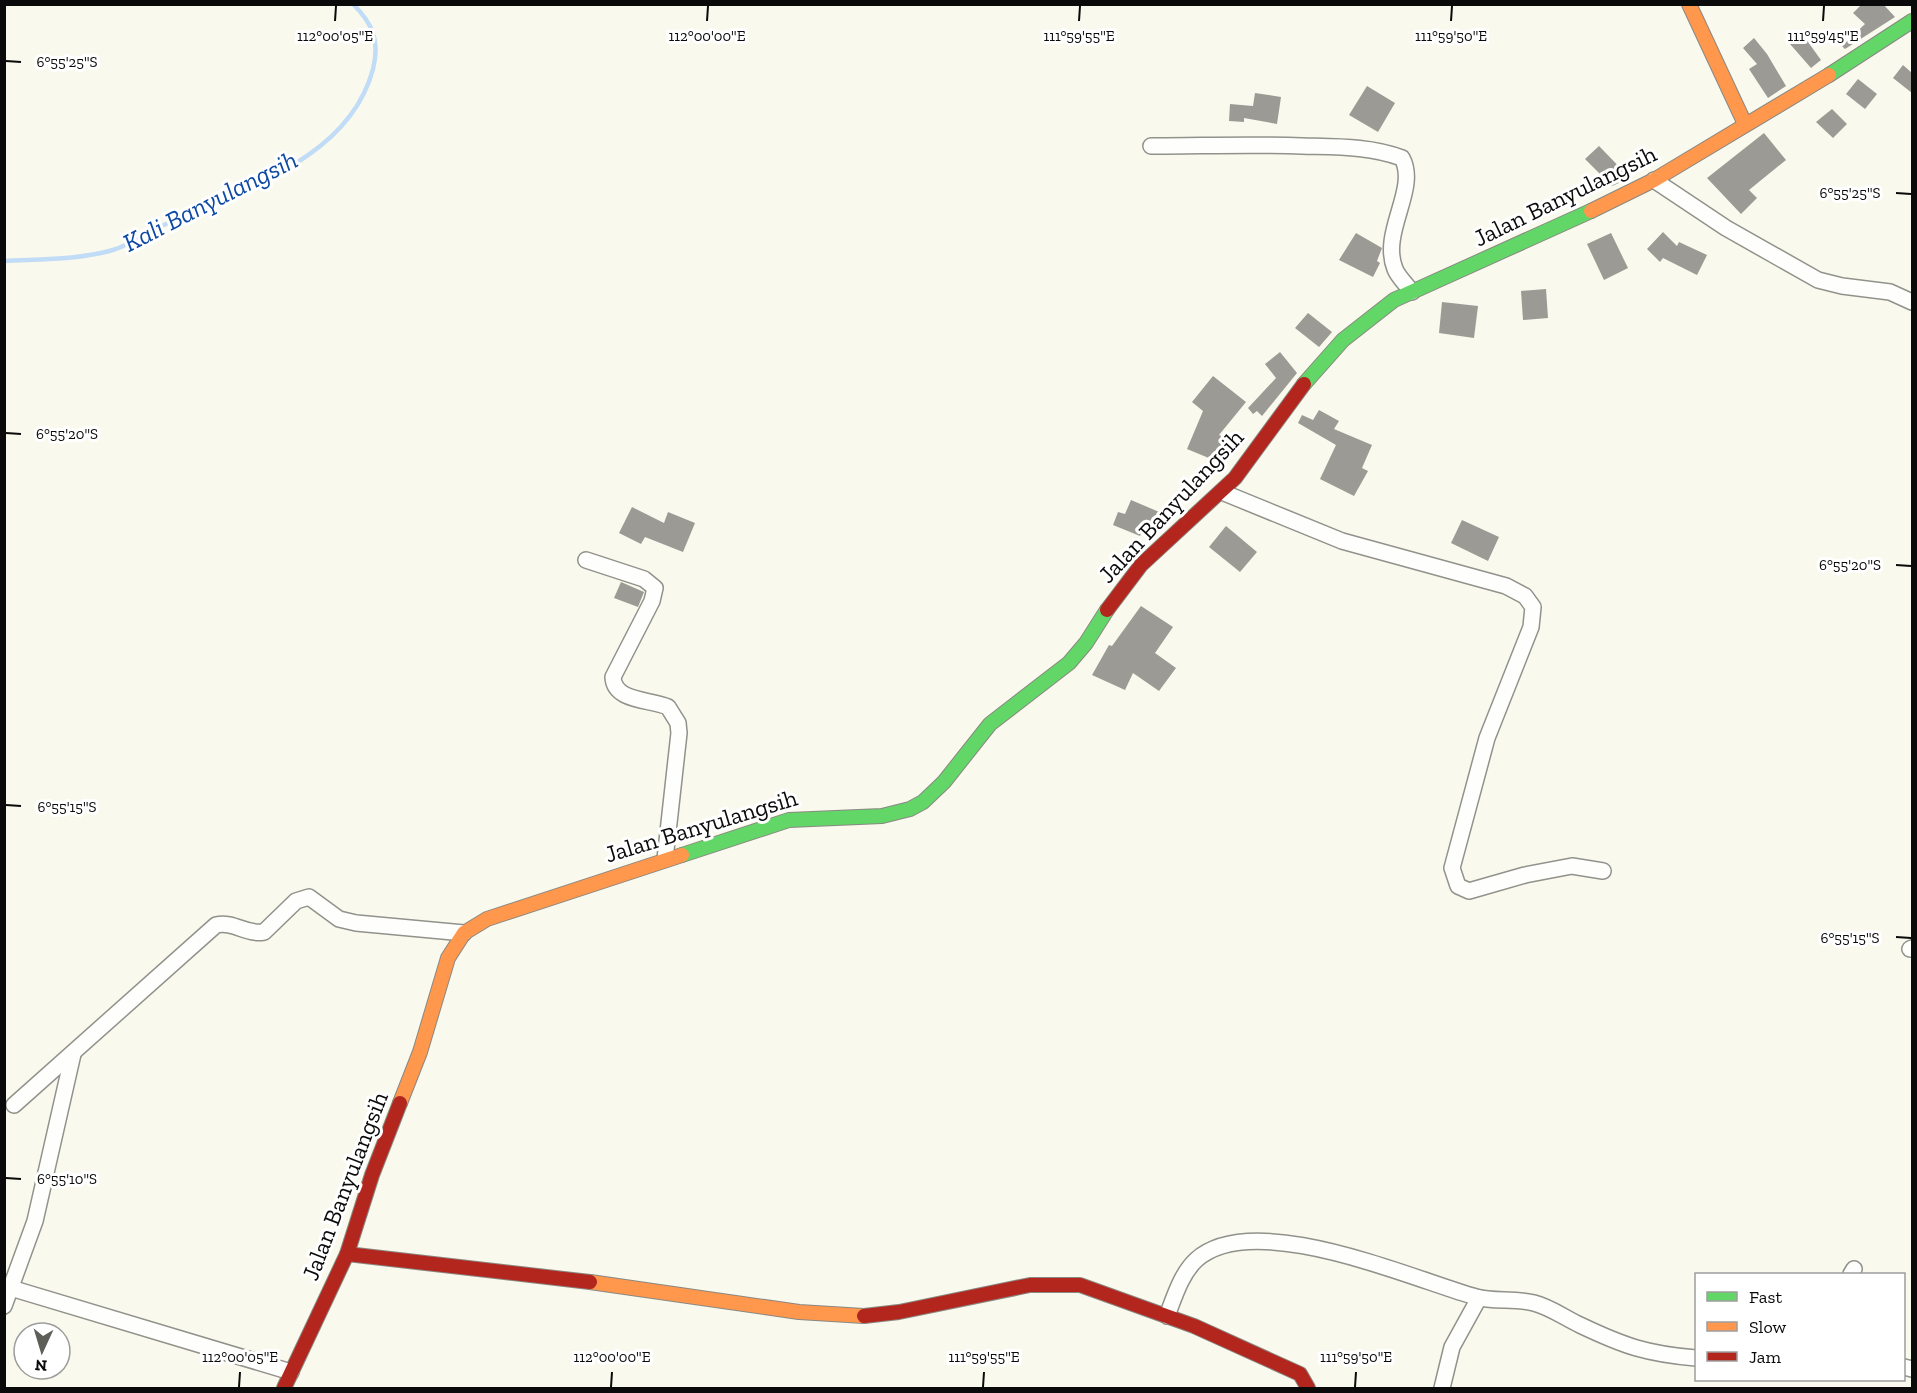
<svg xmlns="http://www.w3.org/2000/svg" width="1917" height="1393" font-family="'Zilla Slab',serif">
  <rect width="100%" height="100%" fill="#faf9ed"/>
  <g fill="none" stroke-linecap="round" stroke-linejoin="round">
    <!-- stream -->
    <path stroke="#c1dcf6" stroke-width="4.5" d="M4,261C40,259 79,260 113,250C132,244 148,232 166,224C241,189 349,160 373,69C380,41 373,24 353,4"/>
  </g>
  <!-- building -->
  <g fill="#9c9a94">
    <polygon points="1862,4 1883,4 1895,17 1845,49 1842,46 1865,24 1853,13"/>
    <polygon points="1803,35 1821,60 1811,68 1790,44"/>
    <polygon points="1754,38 1767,54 1786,86 1768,98 1749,69 1757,64 1743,48"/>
    <polygon points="1903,65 1912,73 1912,93 1893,78"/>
    <polygon points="1858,79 1877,94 1865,109 1846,94"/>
    <polygon points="1367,86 1395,103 1378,132 1349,115"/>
    <polygon points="1255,93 1281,97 1277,124 1244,118 1244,122 1229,121 1230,104 1253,106"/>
    <polygon points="1832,109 1847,124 1833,138 1816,122"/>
    <polygon points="1764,133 1786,160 1749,190 1757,198 1741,214 1707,178"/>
    <polygon points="1599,146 1630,178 1612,186 1585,159"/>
    <polygon points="1663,232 1677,246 1679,242 1707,255 1697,275 1663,258 1660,262 1647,249"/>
    <polygon points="1356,233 1382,248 1377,261 1380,263 1373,277 1339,260"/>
    <polygon points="1611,233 1628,268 1604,280 1587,244"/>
    <polygon points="1546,289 1548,318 1523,320 1521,291"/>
    <polygon points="1442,302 1478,306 1474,338 1439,333"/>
    <polygon points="1308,313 1332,332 1319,347 1295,328"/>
    <polygon points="1280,352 1297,373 1262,416 1257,411 1253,414 1248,408 1276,378 1265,364"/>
    <polygon points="1213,376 1246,402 1219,435 1226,438 1216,461 1187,449 1203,411 1192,402"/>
    <polygon points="1319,410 1339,421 1334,429 1372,445 1362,468 1368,471 1354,496 1320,479 1336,445 1298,423 1302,415 1313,420"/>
    <polygon points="1131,500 1164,514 1158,528 1146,522 1140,536 1113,525 1118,512 1125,514"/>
    <polygon points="632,507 664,523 668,512 695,523 683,552 645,537 641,544 619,533"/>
    <polygon points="1462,520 1499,537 1488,561 1451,543"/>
    <polygon points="1226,526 1257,552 1240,572 1209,547"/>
    <polygon points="621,582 644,592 638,607 614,598"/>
    <polygon points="1141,606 1173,627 1155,653 1176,668 1159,691 1133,673 1125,690 1092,675 1109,645 1112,646"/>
  </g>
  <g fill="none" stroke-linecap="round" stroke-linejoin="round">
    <!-- street casing -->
    <g stroke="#92928c" stroke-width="18">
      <g id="street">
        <path d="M1151,146C1202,146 1252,144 1302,146C1336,147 1370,146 1402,158C1419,189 1380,232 1395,269C1398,277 1407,285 1412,292"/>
        <polyline points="1654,180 1726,228 1818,280 1842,286 1890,292 1912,302"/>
        <polyline points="1222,492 1342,541 1506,586 1525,596 1533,607 1531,627 1487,738 1452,868 1458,886 1469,891 1525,875 1572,866 1603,871"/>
        <path d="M586,560L644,579L655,588L652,601L613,677C614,702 650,699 668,707L678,723L679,733L665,859"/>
        <polyline points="1910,949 1912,948"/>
        <path d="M14,1105L216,925C234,921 246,935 264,932L296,901L309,897L339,919L356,923L464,933"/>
        <polyline points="1851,1274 1854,1269"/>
        <polyline points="4,1286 291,1372"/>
        <polyline points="4,1306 35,1221 73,1054"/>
        <path d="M1167,1316C1174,1298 1181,1274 1196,1260C1253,1208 1412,1279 1476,1297C1493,1302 1515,1298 1534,1303C1550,1307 1565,1318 1580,1325C1624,1346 1647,1354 1696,1358"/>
        <polyline points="1904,1367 1912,1369"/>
        <polyline points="1442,1388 1452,1347 1479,1298"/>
      </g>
    </g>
    <!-- fast casing -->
    <g stroke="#898883" stroke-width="16">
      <g id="fast">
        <polyline points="1829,75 1912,21"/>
        <polyline points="1304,384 1343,340 1394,300 1591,211"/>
        <polyline points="682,855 789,820 882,816 910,809 923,802 944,782 990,724 1069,663 1086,643 1107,610"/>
      </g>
    </g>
    <!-- slow casing -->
    <g stroke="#898883" stroke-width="16">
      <g id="slow">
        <polyline points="1689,4 1745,124"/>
        <polyline points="1591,211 1654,180 1829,75"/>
        <polyline points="400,1103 420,1052 448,958 464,933 487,919 682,855"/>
        <polyline points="590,1282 799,1312 864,1316"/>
      </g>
    </g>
    <!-- jam casing -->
    <g stroke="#898883" stroke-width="16">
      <g id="jam">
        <polyline points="1107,610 1141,565 1235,478 1304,384"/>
        <polyline points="347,1254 590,1282"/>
        <polyline points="864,1316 899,1312 1030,1285 1080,1285 1194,1326 1300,1374 1308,1388"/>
        <polyline points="284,1388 347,1254 372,1175 400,1103"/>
      </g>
    </g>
    <!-- street -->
    <use href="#street" stroke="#fefefc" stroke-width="15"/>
    <!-- fast -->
    <use href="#fast" stroke="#63d668" stroke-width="14"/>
    <!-- slow -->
    <use href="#slow" stroke="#ff974d" stroke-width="14"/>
    <!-- jam -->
    <use href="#jam" stroke="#b3261e" stroke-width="14"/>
  </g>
  <!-- ticks -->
  <path fill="none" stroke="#0a0a0a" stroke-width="2" d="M335,21L336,6M707,21L708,6M1079,21L1080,6M1451,21L1452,6M1823,21L1824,6M6,61L21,62M1896,193L1911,194M6,433L21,434M1896,565L1911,566M6,805L21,806M1896,937L1911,938M6,1178L21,1179M239,1387L240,1372M611,1387L612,1372M983,1387L984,1372M1355,1387L1356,1372"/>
  <g text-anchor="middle" stroke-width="6" stroke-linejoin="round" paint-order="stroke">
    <!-- street labels -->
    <g font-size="24" fill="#0a0a0a" stroke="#fff">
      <text transform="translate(1565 196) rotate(-26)" y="8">Jalan Banyulangsih</text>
      <text transform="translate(1171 506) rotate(-47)" y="8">Jalan Banyulangsih</text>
      <text transform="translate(701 826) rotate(-17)" y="8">Jalan Banyulangsih</text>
      <text transform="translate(345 1186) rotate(-69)" y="8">Jalan Banyulangsih</text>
    </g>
    <!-- water labels -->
    <g font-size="26" font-style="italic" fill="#0d49a3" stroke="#fff">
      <text transform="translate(210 201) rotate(-27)" y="9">Kali Banyulangsih</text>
    </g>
  </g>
  <g font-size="15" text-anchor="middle" fill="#0a0a0a" stroke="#fff" stroke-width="6" stroke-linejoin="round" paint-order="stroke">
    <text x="335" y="41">112°00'05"E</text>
    <text x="707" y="41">112°00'00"E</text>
    <text x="1079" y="41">111°59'55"E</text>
    <text x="1451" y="41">111°59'50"E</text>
    <text x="1823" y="41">111°59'45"E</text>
    <text x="67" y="67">6°55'25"S</text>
    <text x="1850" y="198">6°55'25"S</text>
    <text x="67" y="439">6°55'20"S</text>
    <text x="1850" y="570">6°55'20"S</text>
    <text x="67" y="812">6°55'15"S</text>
    <text x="1850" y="943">6°55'15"S</text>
    <text x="67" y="1184">6°55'10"S</text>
    <text x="240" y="1362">112°00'05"E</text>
    <text x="612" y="1362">112°00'00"E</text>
    <text x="984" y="1362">111°59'55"E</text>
    <text x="1356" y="1362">111°59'50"E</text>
  </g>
  <!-- border -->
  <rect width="1917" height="1393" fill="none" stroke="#0a0a0a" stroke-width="12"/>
  <!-- legend -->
  <rect x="1695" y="1273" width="210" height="108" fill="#ffffff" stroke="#9d9d9d" stroke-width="1.5"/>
  <rect x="1707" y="1292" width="30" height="9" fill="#63d668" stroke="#9d9d9d" stroke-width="1.5"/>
  <text x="1749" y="1303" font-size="18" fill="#0a0a0a">Fast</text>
  <rect x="1707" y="1322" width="30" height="9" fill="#ff974d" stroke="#9d9d9d" stroke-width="1.5"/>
  <text x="1749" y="1333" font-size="18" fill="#0a0a0a">Slow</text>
  <rect x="1707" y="1352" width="30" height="9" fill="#b3261e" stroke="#9d9d9d" stroke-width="1.5"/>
  <text x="1749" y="1363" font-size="18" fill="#0a0a0a">Jam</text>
  <!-- north arrow -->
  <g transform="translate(42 1351) rotate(184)"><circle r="28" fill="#ffffff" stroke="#9d9d9d" stroke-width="1.5"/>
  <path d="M0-4.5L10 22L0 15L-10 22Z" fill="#5e5e59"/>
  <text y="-9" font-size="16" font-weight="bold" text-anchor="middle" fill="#0a0a0a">N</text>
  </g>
</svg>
